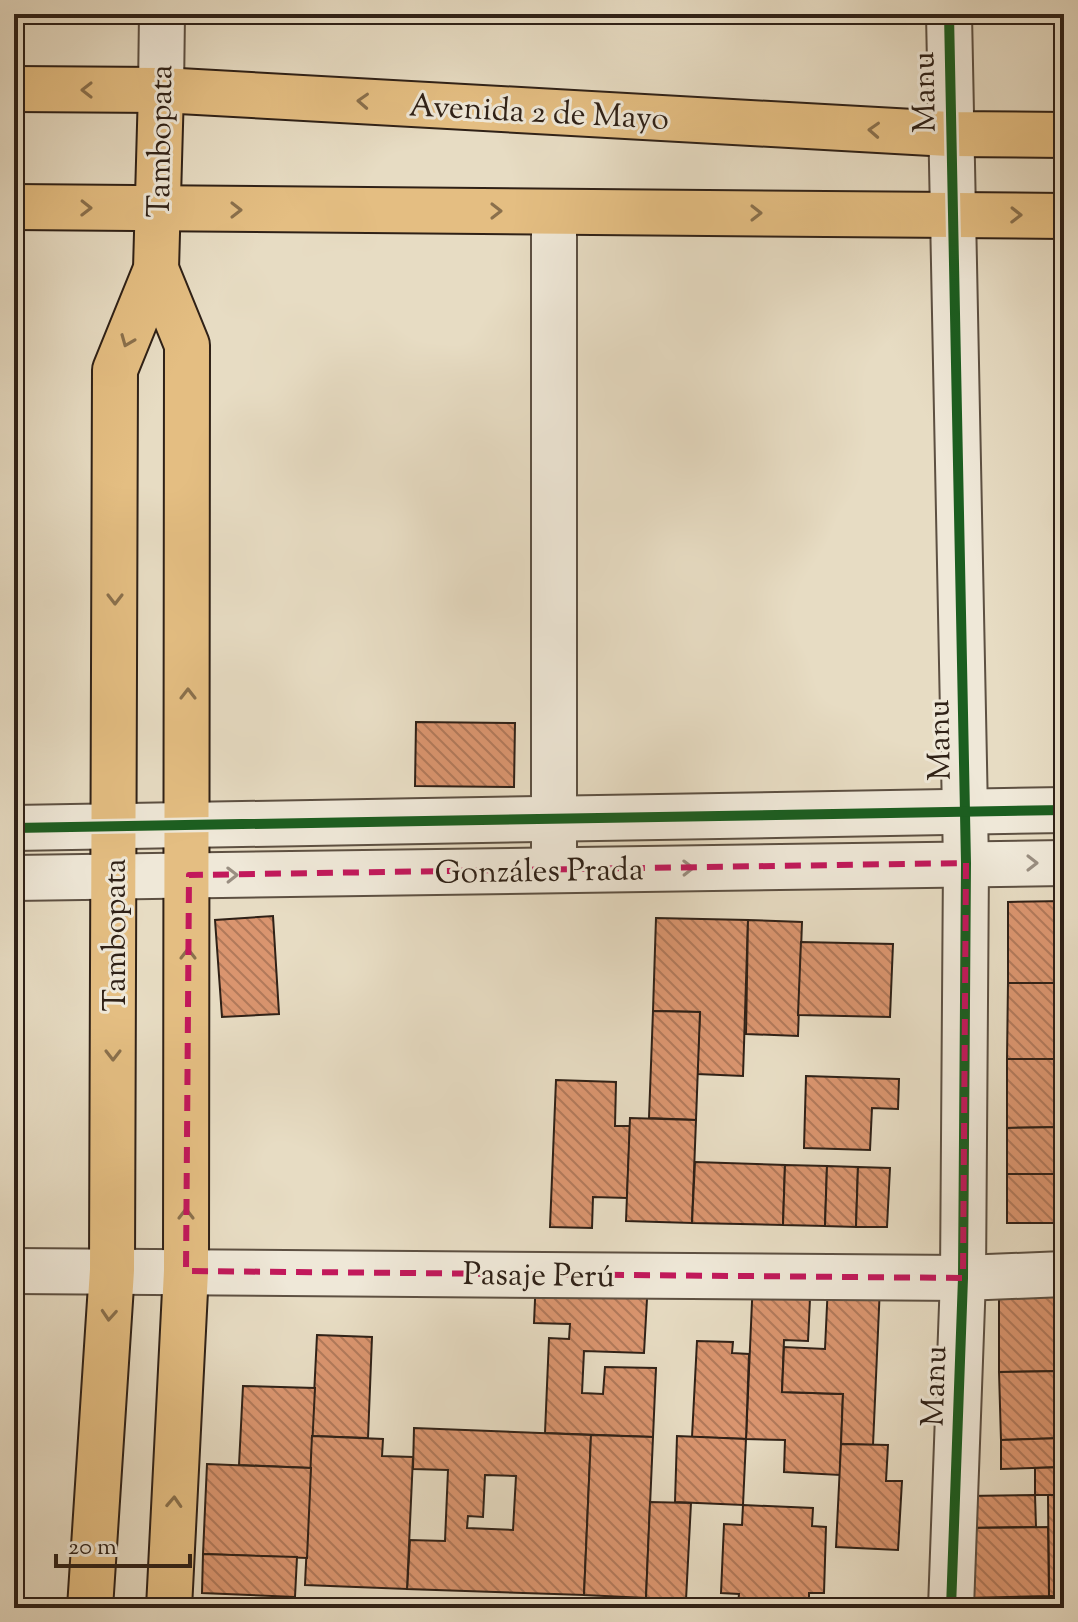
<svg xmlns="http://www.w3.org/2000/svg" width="1078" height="1622" font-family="'Sorts Mill Goudy',serif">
  <defs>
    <pattern id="building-back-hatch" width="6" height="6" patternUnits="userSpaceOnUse" patternTransform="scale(2)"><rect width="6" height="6" fill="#da956f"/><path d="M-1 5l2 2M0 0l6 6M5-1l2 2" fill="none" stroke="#b1795a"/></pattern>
  </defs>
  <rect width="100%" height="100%" fill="#e7dcc3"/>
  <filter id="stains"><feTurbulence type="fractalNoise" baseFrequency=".0025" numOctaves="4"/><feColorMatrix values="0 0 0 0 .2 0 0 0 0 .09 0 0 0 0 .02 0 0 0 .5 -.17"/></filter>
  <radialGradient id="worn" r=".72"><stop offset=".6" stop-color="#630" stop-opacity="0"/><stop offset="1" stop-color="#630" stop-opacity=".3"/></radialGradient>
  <!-- building -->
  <g fill="url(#building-back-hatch)" stroke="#2f2117" stroke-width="2" fill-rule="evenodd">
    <polygon points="416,722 515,723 514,787 415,786"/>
    <polygon points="1064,901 1064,983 1008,983 1008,902"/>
    <polygon points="273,916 279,1014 222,1017 215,920"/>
    <polygon points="656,918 748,920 743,1076 697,1074 700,1012 653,1011"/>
    <polygon points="748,920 802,922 798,1036 746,1034"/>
    <polygon points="801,942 893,944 890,1017 798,1015"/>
    <polygon points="1008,983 1064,983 1064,1059 1007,1059"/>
    <polygon points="653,1011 700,1012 696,1120 649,1118"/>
    <polygon points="1007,1059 1064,1059 1064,1127 1007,1128"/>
    <polygon points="806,1076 899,1079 898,1109 872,1108 870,1150 804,1148"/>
    <polygon points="556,1080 616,1082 615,1126 630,1126 627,1198 593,1197 592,1228 550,1227"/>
    <polygon points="630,1118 696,1120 692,1223 626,1221"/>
    <polygon points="1064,1127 1064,1174 1007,1174 1007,1128"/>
    <polygon points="695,1162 785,1165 783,1225 692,1223"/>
    <polygon points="785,1165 827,1166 825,1226 783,1225"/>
    <polygon points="827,1166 858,1167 856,1227 825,1226"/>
    <polygon points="858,1167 890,1168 887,1227 856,1227"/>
    <rect x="1007" y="1174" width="57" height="49"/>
    <polygon points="536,1277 648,1281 644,1353 584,1351 582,1393 603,1394 605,1367 656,1368 653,1437 545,1433 549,1338 569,1339 570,1324 534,1323"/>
    <polygon points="753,1279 786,1298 810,1299 808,1341 784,1340 782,1392 843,1394 840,1475 784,1472 785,1440 746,1439"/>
    <polygon points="1064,1282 1064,1371 999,1372 999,1284"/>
    <polygon points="828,1284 880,1286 873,1445 841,1444 843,1394 782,1392 784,1347 825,1349"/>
    <polygon points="317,1335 372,1337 368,1438 312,1436"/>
    <polygon points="697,1341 733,1342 732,1353 749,1354 746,1439 692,1437"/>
    <polygon points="1064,1371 1064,1438 1001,1440 999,1372"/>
    <polygon points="243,1386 315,1388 311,1468 239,1465"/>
    <path d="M414,1428L591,1435L584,1595L407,1589L410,1540L445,1541L448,1470L413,1469ZM485,1475L516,1476L513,1530L467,1528L468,1516L483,1517Z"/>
    <polygon points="591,1435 653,1437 646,1598 584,1595"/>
    <polygon points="312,1436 383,1439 382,1456 413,1457 407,1589 305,1585"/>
    <polygon points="677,1436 746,1439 743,1505 675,1502"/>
    <polygon points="1064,1438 1064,1467 1001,1469 1001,1440"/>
    <polygon points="841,1444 888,1445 886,1481 902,1481 898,1550 836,1547"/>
    <polygon points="207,1464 311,1468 307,1558 203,1554"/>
    <polygon points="1064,1467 1064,1495 1035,1495 1035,1468"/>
    <polygon points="1035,1495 1036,1527 968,1528 967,1496"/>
    <polygon points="1048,1495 1064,1495 1064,1596 1049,1596"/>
    <polygon points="650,1502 691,1503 686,1600 646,1598"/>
    <polygon points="743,1505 813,1508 812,1526 826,1527 824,1593 809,1593 809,1607 738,1604 739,1594 721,1593 724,1524 742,1525"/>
    <polygon points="1048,1527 1049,1596 969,1598 968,1528"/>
    <polygon points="203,1554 297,1557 295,1597 202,1593"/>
  </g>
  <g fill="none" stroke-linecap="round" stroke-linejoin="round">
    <!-- minor casing -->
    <g stroke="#5d5042" stroke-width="48">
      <g id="minor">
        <polyline points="949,14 966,863 963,1278 951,1608"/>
        <polyline points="161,90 162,14"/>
        <polyline points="14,828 1064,810"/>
        <polyline points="554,849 554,212"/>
        <polyline points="14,878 1064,863"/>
        <polyline points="14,1271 963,1278 1064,1274"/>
      </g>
    </g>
    <!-- major casing -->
    <g stroke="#2f2117" stroke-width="48">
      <g id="major">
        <polyline points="14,89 161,90 949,134 1064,135"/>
        <polyline points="14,207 1064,216"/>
        <polyline points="156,269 187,345 186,1271 169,1608"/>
        <polyline points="90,1608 112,1270 115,370 156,269 161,90"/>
      </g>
    </g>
    <!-- minor -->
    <use href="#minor" stroke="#efe8d8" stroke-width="44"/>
    <!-- major -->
    <use href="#major" stroke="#e4be82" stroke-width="44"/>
    <!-- cycleway casing -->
    <g stroke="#efe8d8" stroke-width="15">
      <g id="cycleway">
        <polyline points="949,14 966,863 963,1278 951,1608"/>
        <polyline points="14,828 1064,810"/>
      </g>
    </g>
    <!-- cycleway -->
    <use href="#cycleway" stroke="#1b5e20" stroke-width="10"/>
  </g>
  <!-- one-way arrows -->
  <defs><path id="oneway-chevron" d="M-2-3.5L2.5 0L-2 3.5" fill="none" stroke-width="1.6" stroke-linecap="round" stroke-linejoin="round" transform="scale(2)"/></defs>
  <g stroke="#8a704c">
    <use href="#oneway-chevron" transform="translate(87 90) rotate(-180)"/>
    <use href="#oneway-chevron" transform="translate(363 101) rotate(-177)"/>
    <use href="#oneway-chevron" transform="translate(874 130) rotate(-177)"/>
    <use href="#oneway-chevron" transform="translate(86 208) rotate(1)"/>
    <use href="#oneway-chevron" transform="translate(236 210)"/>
    <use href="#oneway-chevron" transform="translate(496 211)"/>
    <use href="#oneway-chevron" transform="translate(756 213)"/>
    <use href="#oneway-chevron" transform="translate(1016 215) rotate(1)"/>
    <use href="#oneway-chevron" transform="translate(127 341) rotate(112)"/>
    <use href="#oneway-chevron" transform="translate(115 599) rotate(90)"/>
    <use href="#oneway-chevron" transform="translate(188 694) rotate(-90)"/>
    <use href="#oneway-chevron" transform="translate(188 954) rotate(-90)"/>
    <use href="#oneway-chevron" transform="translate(113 1055) rotate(90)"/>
    <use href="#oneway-chevron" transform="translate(186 1214) rotate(-90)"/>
    <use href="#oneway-chevron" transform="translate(109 1315) rotate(94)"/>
    <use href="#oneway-chevron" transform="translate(174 1502) rotate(-87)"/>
  </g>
  <g stroke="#998e81">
    <use href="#oneway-chevron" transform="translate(1032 863)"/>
    <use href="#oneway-chevron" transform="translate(688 868) rotate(-1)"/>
    <use href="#oneway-chevron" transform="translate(232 875) rotate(-1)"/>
  </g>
  <!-- marked area -->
  <path fill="none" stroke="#c2185b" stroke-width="6" stroke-dasharray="16 10" stroke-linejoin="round" d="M966,863L963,1278L186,1271L189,875Z"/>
  <g text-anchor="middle" stroke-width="6" stroke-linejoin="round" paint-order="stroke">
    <!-- street labels -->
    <g font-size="32" fill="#2f2117" stroke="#efe8d8">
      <text transform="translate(923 92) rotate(-91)" y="11">Manu</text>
      <text transform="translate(539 111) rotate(3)" y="11">Avenida 2 de Mayo</text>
      <text transform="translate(159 141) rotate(-89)" y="11">Tambopata</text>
      <text transform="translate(938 740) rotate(-91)" y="11">Manu</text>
      <text transform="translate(539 870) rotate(-1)" y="11">Gonzáles Prada</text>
      <text transform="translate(114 935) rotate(-90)" y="11">Tambopata</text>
      <text transform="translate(539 1274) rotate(1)" y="11">Pasaje Perú</text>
      <text transform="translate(933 1386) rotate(-88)" y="11">Manu</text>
    </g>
  </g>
  <!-- margin -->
  <rect width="1078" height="1622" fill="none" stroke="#e7dcc3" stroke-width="48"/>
  <rect x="16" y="16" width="1046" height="1590" fill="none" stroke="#2f2117" stroke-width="4"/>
  <rect x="24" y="24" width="1030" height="1574" fill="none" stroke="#2f2117" stroke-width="2"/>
  <!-- scale -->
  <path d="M56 1554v12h134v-12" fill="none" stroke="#2f2117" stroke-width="4"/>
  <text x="68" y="1554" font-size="24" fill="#2f2117" stroke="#efe8d8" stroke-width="6" paint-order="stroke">20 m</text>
  <rect width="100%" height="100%" filter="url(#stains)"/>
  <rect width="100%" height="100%" fill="url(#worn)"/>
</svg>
